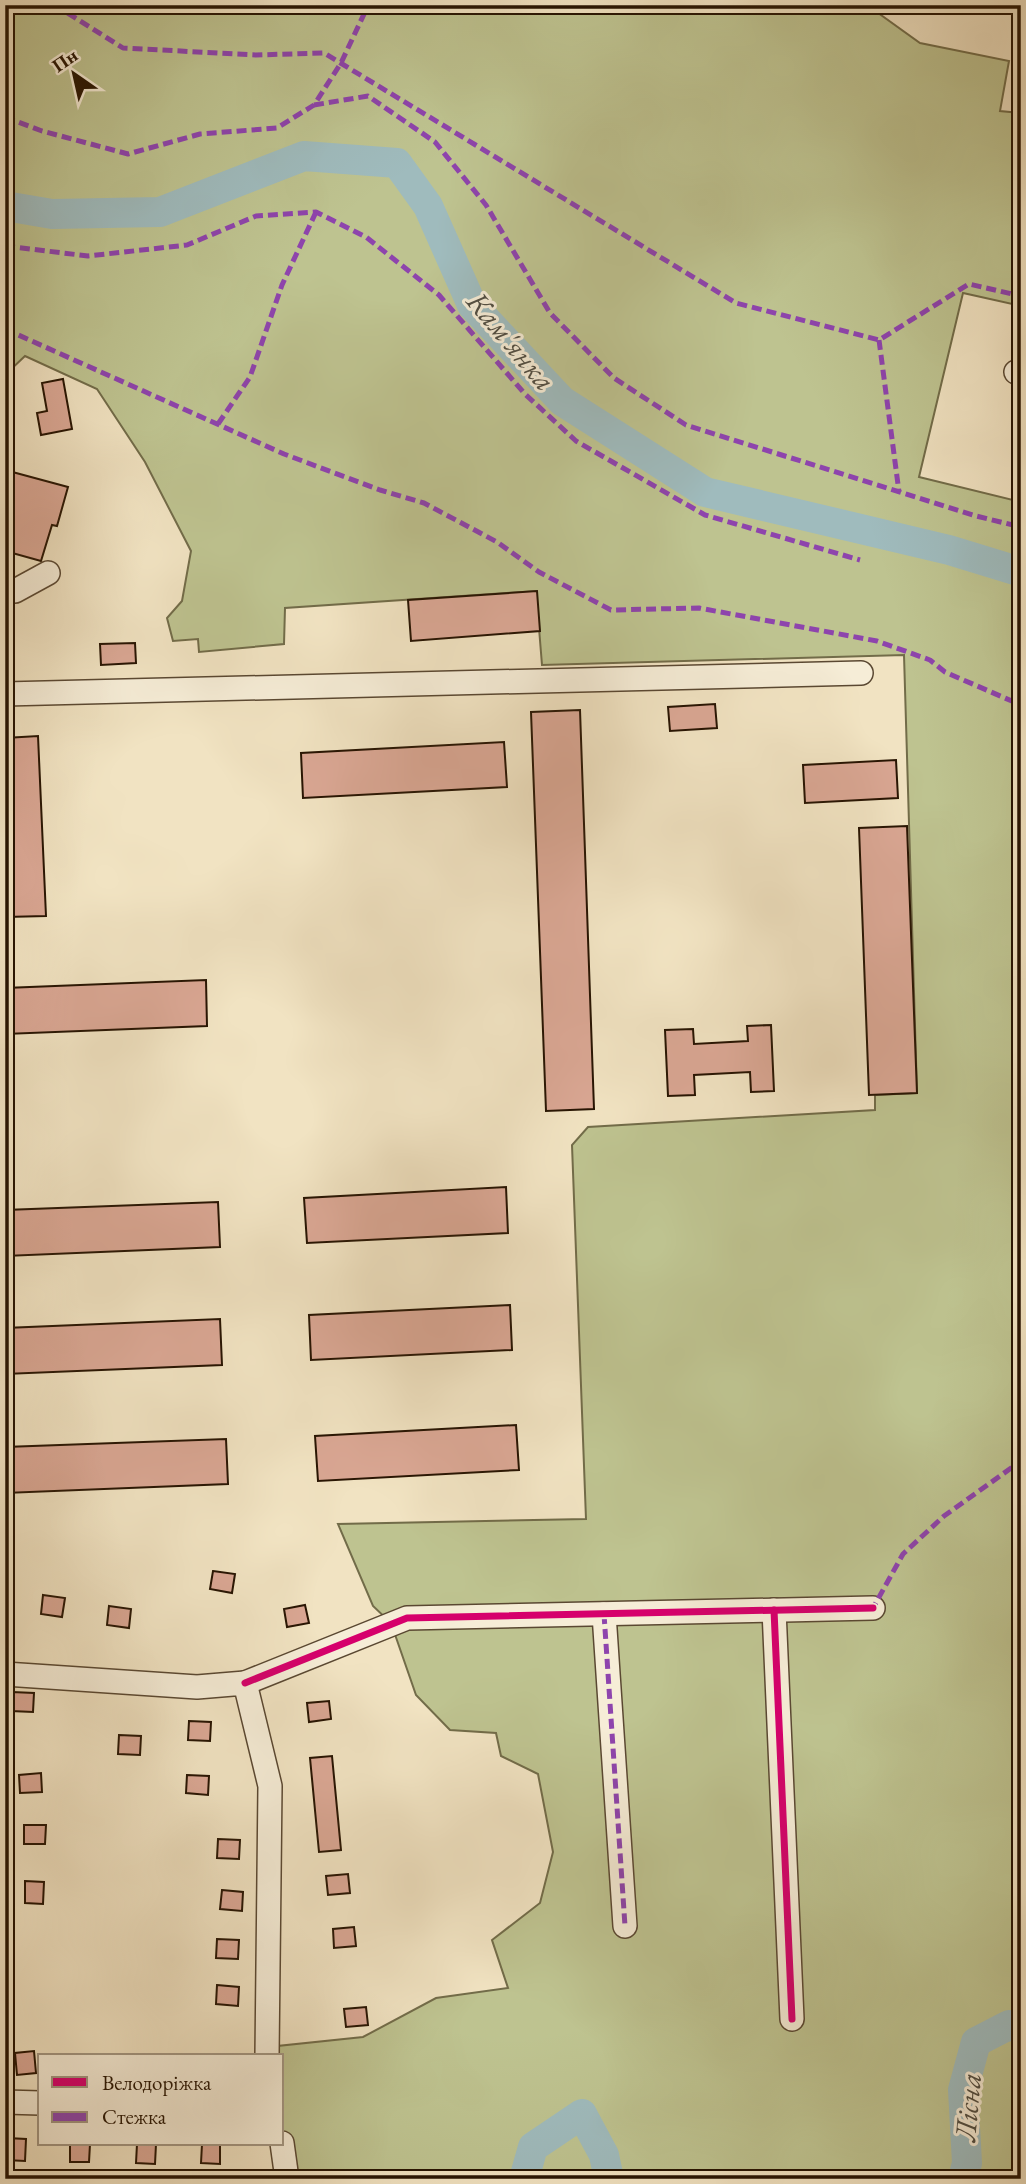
<svg xmlns="http://www.w3.org/2000/svg" width="1026" height="2184" font-family="'EB Garamond',serif">
  <rect width="100%" height="100%" fill="#f1e3c2"/>
  <filter id="stains"><feTurbulence type="fractalNoise" baseFrequency=".00286" numOctaves="4"/><feColorMatrix values="0 0 0 0 .2 0 0 0 0 .09 0 0 0 0 .02 0 0 0 .5 -.17"/></filter>
  <radialGradient id="worn" r=".72"><stop offset=".6" stop-color="#630" stop-opacity="0"/><stop offset="1" stop-color="#630" stop-opacity=".3"/></radialGradient>
  <!-- green -->
  <polygon fill="#bec390" stroke="#726c49" stroke-width="2" points="5,5 867,5 920,43 1009,61 1000,111 1021,113 1021,306 963,293 919,477 1021,502 1021,2179 287,2179 282,2143 282,2056 267,2056 268,2047 363,2037 436,1998 508,1988 492,1940 540,1903 553,1852 538,1774 501,1756 496,1733 450,1730 416,1695 391,1623 373,1606 338,1524 586,1519 572,1145 588,1127 875,1110 875,1095 917,1093 904,655 542,665 536,591 285,608 284,644 199,652 198,639 173,641 167,618 182,601 191,551 145,462 97,389 25,356 5,375"/>
  <g fill="none" stroke-linecap="round" stroke-linejoin="round">
    <!-- river -->
    <g stroke="#9fbbbd" stroke-width="30">
      <polyline points="5,206 52,214 160,212 304,156 397,163 428,206 472,305 562,401 705,492 949,550 1021,572"/>
      <polyline points="524,2179 533,2147 582,2114 604,2155 609,2179"/>
      <polyline points="963,2179 967,2163 963,2090 976,2042 1009,2025 1021,2029"/>
    </g>
  </g>
  <!-- building -->
  <g fill="#daa794" stroke="#271402" stroke-width="2">
    <polygon points="63,379 72,429 41,435 37,413 47,411 42,383"/>
    <polygon points="5,470 68,487 57,526 52,525 41,561 5,551"/>
    <polygon points="537,591 540,631 411,641 408,600"/>
    <polygon points="135,643 136,663 101,665 100,644"/>
    <polygon points="715,704 717,728 670,731 668,707"/>
    <polygon points="580,710 594,1109 546,1111 531,712"/>
    <polygon points="38,736 46,916 5,917 5,738"/>
    <polygon points="504,742 507,787 303,798 301,753"/>
    <polygon points="896,760 898,798 805,803 803,765"/>
    <polygon points="907,826 917,1093 869,1095 859,828"/>
    <polygon points="206,980 207,1026 5,1034 5,988"/>
    <polygon points="771,1025 774,1091 751,1092 750,1072 694,1075 695,1095 668,1096 665,1030 693,1029 694,1044 748,1041 747,1026"/>
    <polygon points="506,1187 508,1233 307,1243 304,1198"/>
    <polygon points="218,1202 220,1247 5,1256 5,1210"/>
    <polygon points="510,1305 512,1350 311,1360 309,1315"/>
    <polygon points="220,1319 222,1365 5,1374 5,1328"/>
    <polygon points="516,1425 519,1470 318,1481 315,1436"/>
    <polygon points="226,1439 228,1484 5,1493 5,1447"/>
    <polygon points="213,1571 235,1574 232,1593 210,1589"/>
    <polygon points="43,1595 65,1598 62,1617 41,1614"/>
    <polygon points="305,1605 309,1623 287,1627 284,1609"/>
    <polygon points="109,1606 131,1609 129,1628 107,1625"/>
    <polygon points="12,1692 34,1693 33,1712 11,1711"/>
    <polygon points="329,1701 331,1719 309,1722 307,1703"/>
    <polygon points="189,1721 211,1722 210,1741 188,1740"/>
    <polygon points="119,1735 141,1736 140,1755 118,1754"/>
    <polygon points="332,1756 341,1850 319,1852 310,1758"/>
    <polygon points="41,1773 42,1792 20,1793 19,1775"/>
    <polygon points="187,1775 209,1776 208,1795 186,1793"/>
    <polygon points="24,1825 46,1825 45,1844 24,1844"/>
    <polygon points="218,1839 240,1840 239,1859 217,1858"/>
    <polygon points="348,1874 350,1893 328,1895 326,1876"/>
    <polygon points="25,1881 44,1882 43,1904 25,1903"/>
    <polygon points="222,1890 243,1892 242,1911 220,1909"/>
    <polygon points="354,1927 356,1946 334,1948 333,1929"/>
    <polygon points="217,1939 239,1940 238,1959 216,1958"/>
    <polygon points="217,1985 239,1987 238,2006 216,2004"/>
    <polygon points="366,2007 368,2025 346,2027 344,2009"/>
    <polygon points="34,2051 36,2073 17,2075 15,2053"/>
    <polygon points="7,2138 26,2139 25,2161 6,2160"/>
    <polygon points="70,2144 90,2144 89,2162 70,2162"/>
    <polygon points="137,2144 156,2144 155,2164 136,2163"/>
    <polygon points="202,2144 220,2144 220,2164 201,2163"/>
  </g>
  <g fill="none" stroke-linecap="round" stroke-linejoin="round">
    <!-- minor casing -->
    <g stroke="#5a4832" stroke-width="26">
      <g id="minor">
        <polyline points="1016,372 1021,373"/>
        <polyline points="5,591 15,591 48,573"/>
        <polyline points="5,694 861,673"/>
        <polyline points="774,1610 792,2019"/>
        <polyline points="604,1614 625,1926"/>
        <polyline points="5,1674 197,1687 245,1683 270,1786 267,2056"/>
        <polyline points="245,1683 407,1618 873,1608"/>
        <polyline points="5,2102 40,2103"/>
        <polyline points="282,2143 287,2179"/>
      </g>
    </g>
    <!-- minor -->
    <use href="#minor" stroke="#f6edd7" stroke-width="23"/>
    <!-- quiet -->
    <g stroke="#8e44ad" stroke-width="5" stroke-dasharray="10 5" stroke-linecap="butt">
      <polyline points="55,5 123,48 256,55 324,53 736,303 879,340 969,284 1021,296"/>
      <polyline points="314,105 368,96 435,142 486,205 550,313 614,378 686,425 976,516 1021,527"/>
      <polyline points="5,117 42,131 128,154 200,134 277,128 314,105 341,63 365,12 363,5"/>
      <polyline points="5,246 88,256 187,245 256,216 316,212 366,237 439,295 525,394 576,441 705,515 860,560"/>
      <polyline points="5,329 284,454 380,490 424,503 497,542 539,572 611,610 699,608 877,641 930,660 945,672 1021,705"/>
      <polyline points="879,340 899,492"/>
      <polyline points="218,424 250,377 282,285 316,212"/>
      <polyline points="869,1608 873,1608 903,1554 944,1516 1021,1461"/>
      <polyline points="604,1614 625,1926"/>
    </g>
    <!-- cycleway casing -->
    <g stroke="#f6edd7" stroke-width="11">
      <g id="cycleway">
        <polyline points="774,1610 792,2019"/>
        <polyline points="245,1683 407,1618 873,1608"/>
      </g>
    </g>
    <!-- cycleway -->
    <use href="#cycleway" stroke="#d6006c" stroke-width="7"/>
  </g>
  <g text-anchor="middle" stroke-width="6" stroke-linejoin="round" paint-order="stroke">
    <!-- water labels -->
    <g font-size="30" font-style="italic" fill="#514e43" stroke="#f6edd7">
      <text transform="translate(511 341) rotate(50)" y="10">Кам'янка</text>
      <text transform="translate(968 2107) rotate(-85)" y="10">Лісна</text>
    </g>
  </g>
  <!-- margin -->
  <rect width="1026" height="2184" fill="none" stroke="#f1e3c2" stroke-width="28"/>
  <rect x="7" y="7" width="1012" height="2170" fill="none" stroke="#271402" stroke-width="3.5"/>
  <rect x="14" y="14" width="998" height="2156" fill="none" stroke="#271402" stroke-width="2"/>
  <!-- legend -->
  <rect x="38" y="2054" width="245" height="91" fill="#f6edd7" stroke="#a39682" stroke-width="2"/>
  <rect x="52" y="2077" width="35" height="10" fill="#d6006c" stroke="#a39682" stroke-width="2"/>
  <text x="102" y="2090" font-size="21" fill="#271402">Велодоріжка</text>
  <rect x="52" y="2112" width="35" height="10" fill="#8e44ad" stroke="#a39682" stroke-width="2"/>
  <text x="102" y="2124" font-size="21" fill="#271402">Стежка</text>
  <!-- north arrow -->
  <g transform="translate(74 74) rotate(326)" stroke="#f6edd7" stroke-width="5" paint-order="stroke">
  <path d="M0-5L12 26L0 18L-12 26Z" fill="#271402"/>
  <text y="-10" font-size="19" font-weight="bold" text-anchor="middle" fill="#271402">Пн</text>
  </g>
  <rect width="100%" height="100%" filter="url(#stains)"/>
  <rect width="100%" height="100%" fill="url(#worn)"/>
</svg>
